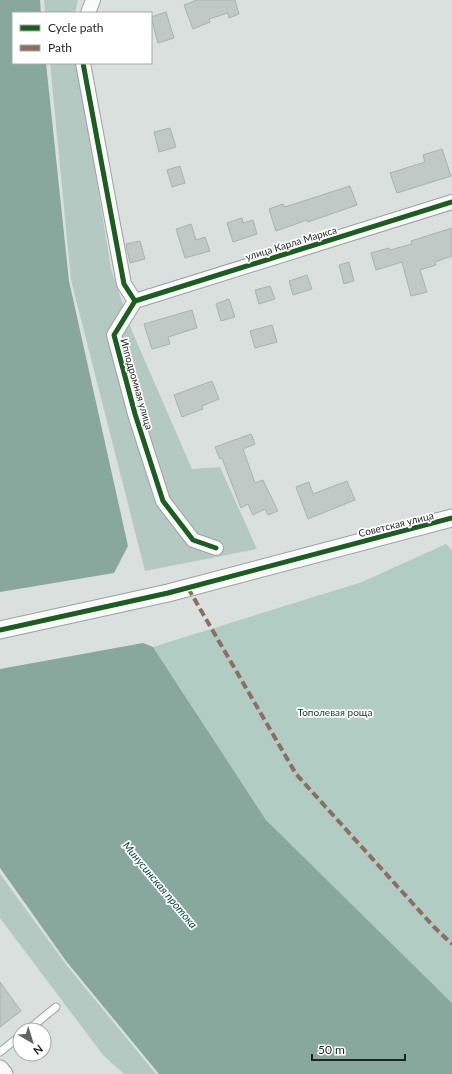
<svg xmlns="http://www.w3.org/2000/svg" width="452" height="1074" font-family="Lato,sans-serif">
  <rect width="100%" height="100%" fill="#dae0de"/>
  <!-- green -->
  <g fill="#b4c9c2">
    <polygon points="44,0 78,0 75,13 45,13"/>
    <polygon points="50,63 78,63 111,269 132,331 192,469 220,467 257,549 145,571 71,280"/>
    <polygon points="0,874 68,967 156,1074 124,1074 103,1055 0,918"/>
  </g>
  <!-- forest -->
  <polygon fill="#b1ccc3" points="446,544 452,550 452,1003 266,820 153,647 362,582"/>
  <!-- water -->
  <g fill="#88a89e">
    <polygon points="0,0 40,0 41,13 13,13 13,63 46,63 69,281 128,546 114,573 0,592"/>
    <polygon points="143,643 153,647 266,820 452,1003 452,1074 159,1074 66,961 0,868 0,669"/>
  </g>
  <!-- building -->
  <g fill="#bfcac7" stroke="#abb1af">
    <polygon points="197,0 235,0 239,14 229,18 228,13 209,19 210,22 193,29 184,5"/>
    <polygon points="166,12 174,38 158,43 151,17"/>
    <polygon points="170,128 176,147 159,152 154,132"/>
    <polygon points="442,149 451,176 397,193 390,173 425,162 423,155"/>
    <polygon points="180,166 185,183 172,187 167,170"/>
    <polygon points="350,186 357,205 308,222 307,220 276,231 269,209 283,204 285,207"/>
    <polygon points="242,218 243,223 253,220 257,234 233,242 227,223"/>
    <polygon points="191,224 196,240 205,237 210,251 185,258 176,229"/>
    <polygon points="452,228 452,256 435,262 436,265 420,270 427,292 411,296 402,262 376,270 371,253 389,248 390,250 412,244 411,241"/>
    <polygon points="140,241 145,259 130,263 126,244"/>
    <polygon points="349,262 354,281 344,284 339,265"/>
    <polygon points="307,275 312,289 293,295 289,281"/>
    <polygon points="270,286 275,299 259,304 255,290"/>
    <polygon points="229,299 235,317 221,321 216,304"/>
    <polygon points="192,310 197,328 168,337 170,344 152,349 144,324"/>
    <polygon points="272,325 277,342 255,348 250,331"/>
    <polygon points="212,381 219,399 202,406 203,409 182,417 174,395"/>
    <polygon points="251,434 255,444 243,449 255,483 263,480 278,511 268,515 265,509 253,515 248,504 241,508 222,458 220,459 215,447"/>
    <polygon points="347,481 355,500 308,519 296,487 309,482 313,494"/>
    <polygon points="0,982 21,1011 0,1027"/>
  </g>
  <g fill="none" stroke-linecap="round" stroke-linejoin="round">
    <!-- service casing -->
    <g stroke="#9ca1a0" stroke-width="9">
      <g id="service">
        <polyline points="28,1030 56,1007"/>
        <polyline points="0,1052 20,1036"/>
      </g>
    </g>
    <!-- minor casing -->
    <g stroke="#9ca1a0" stroke-width="16">
      <g id="minor">
        <polyline points="88,13 93,0"/>
        <polyline points="83,63 124,284 135,301 114,335 135,414 163,501 193,540 216,548"/>
        <polyline points="135,301 452,202"/>
      </g>
    </g>
    <!-- tertiary casing -->
    <g stroke="#9ca1a0" stroke-width="19">
      <g id="tertiary">
        <polyline points="0,630 168,593 452,518"/>
        <polyline points="0,1069 4,1074"/>
      </g>
    </g>
    <!-- service -->
    <use href="#service" stroke="#f9fafa" stroke-width="7"/>
    <!-- minor -->
    <use href="#minor" stroke="#f9fafa" stroke-width="14"/>
    <!-- tertiary -->
    <use href="#tertiary" stroke="#f9fafa" stroke-width="17"/>
    <!-- quiet -->
    <polyline stroke="#8d6e63" stroke-width="4" stroke-dasharray="8 4" stroke-linecap="butt" points="188,588 296,774 434,927 452,944"/>
    <!-- cycleway casing -->
    <g stroke="#fff" stroke-width="8">
      <g id="cycleway">
        <polyline points="83,63 124,284 135,301 114,335 135,414 163,501 193,540 216,548"/>
        <polyline points="135,301 452,202"/>
        <polyline points="0,630 168,593 452,518"/>
      </g>
    </g>
    <!-- cycleway -->
    <use href="#cycleway" stroke="#1b5e20" stroke-width="5"/>
  </g>
  <g text-anchor="middle" stroke-width="3.5" stroke-linejoin="round" paint-order="stroke">
    <!-- street labels -->
    <g font-size="10" fill="#1e2321" stroke="#fff">
      <text transform="translate(291 243) rotate(-17)" y="4">улица Карла Маркса</text>
      <text transform="translate(137 384) rotate(74)" y="4">Ипподромная улица</text>
      <text transform="translate(396 524) rotate(-14)" y="4">Советская улица</text>
    </g>
    <!-- park labels -->
    <g font-size="10" fill="#133b31" stroke="#fff">
      <text x="335" y="716">Тополевая роща</text>
    </g>
    <!-- water labels -->
    <g font-size="11" font-style="italic" fill="#054638" stroke="#fff">
      <text transform="translate(160 885) rotate(50)" y="4">Минусинская протока</text>
    </g>
  </g>
  <!-- legend -->
  <rect x="12" y="12" width="140" height="52" fill="#ffffff" stroke="#a5a7a6"/>
  <rect x="20" y="25" width="20" height="6" fill="#1b5e20" stroke="#a5a7a6"/>
  <text x="48" y="32" font-size="12" fill="#1e2321">Cycle path</text>
  <rect x="20" y="45" width="20" height="6" fill="#8d6e63" stroke="#a5a7a6"/>
  <text x="48" y="52" font-size="12" fill="#1e2321">Path</text>
  <!-- north arrow -->
  <g transform="translate(32 1042) rotate(142)"><circle r="19" fill="#ffffff" stroke="#a5a7a6"/>
  <path d="M0-3L7 15L0 10L-7 15Z" fill="#606563"/>
  <text y="-6" font-size="11" font-weight="bold" text-anchor="middle" fill="#1e2321">N</text>
  </g>
  <!-- scale -->
  <path d="M312 1054v6h93v-6" fill="none" stroke="#1e2321" stroke-width="2"/>
  <text x="318" y="1054" font-size="12" fill="#1e2321" stroke="#ffffff" stroke-width="3" paint-order="stroke">50 m</text>
</svg>
